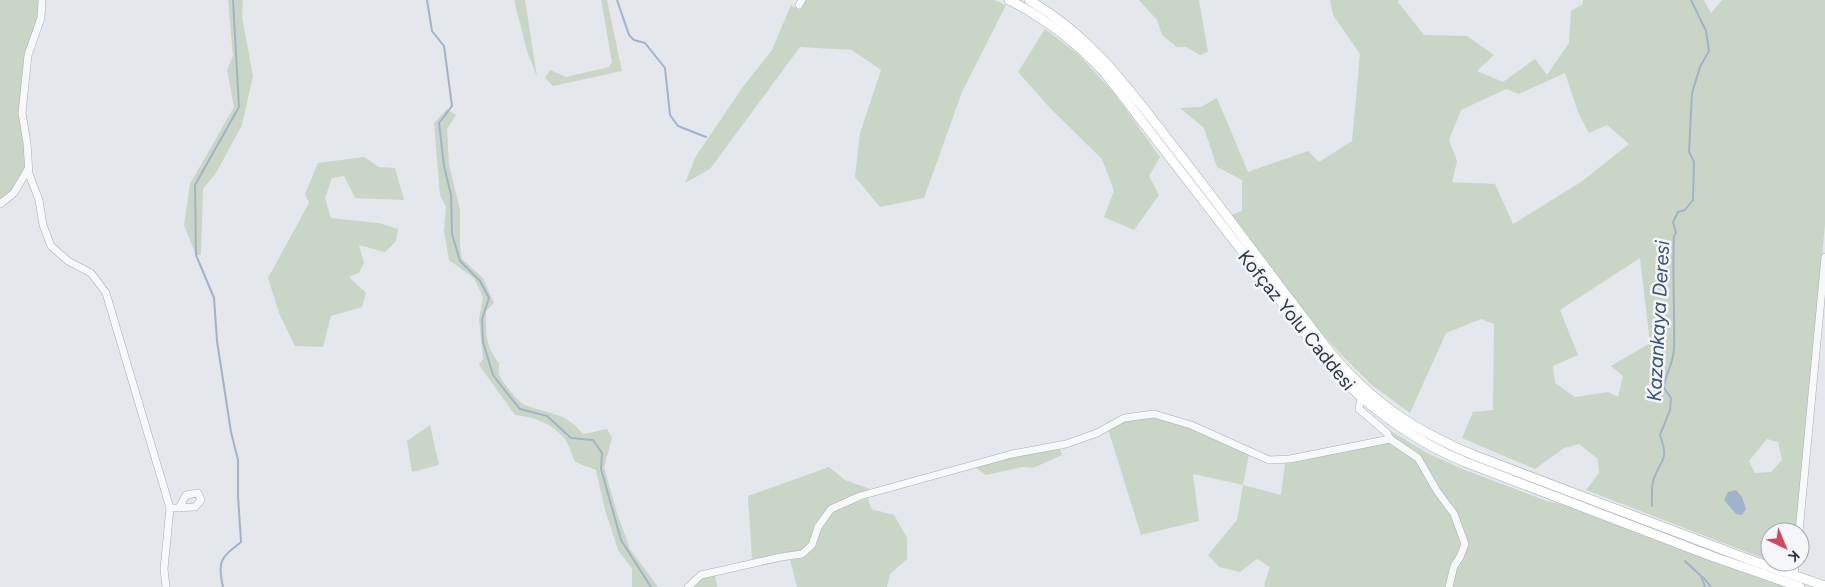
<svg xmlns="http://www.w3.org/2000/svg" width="1825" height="587" font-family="Figtree,sans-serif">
  <rect width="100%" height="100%" fill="#e4e7ec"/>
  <!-- green -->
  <g fill="#c9d6c5" fill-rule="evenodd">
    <polygon points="0,0 38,0 38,18 25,55 20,113 26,144 26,169 13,192 0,201"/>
    <polygon points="228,0 243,0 242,17 253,76 242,125 216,173 203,189 201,255 196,255 184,225 190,184 234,107 227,70 233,56"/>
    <polygon points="514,0 525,0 537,77 527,51"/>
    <polygon points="601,0 607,0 622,71 553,86 545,78 550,70 566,77 609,67 612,62"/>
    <polygon points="805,0 994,0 1006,5 962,92 924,198 880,207 855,177 860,133 881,70 852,50 800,47 710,169 685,183 696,156 742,88 772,50 791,5 799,10"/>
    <polygon points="1139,0 1199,0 1208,52 1200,55 1186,47 1177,47 1162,35 1157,20"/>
    <path d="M1330,0H1399L1398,2L1424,35L1467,36L1494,55L1477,71L1503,82L1535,59L1547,75L1569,43L1571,11L1583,4V0H1704L1711,13L1722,0H1825V224L1800,493L1796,532H1770V561L1586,490L1599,473L1598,459L1579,444L1564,448L1535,469L1462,438L1473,412L1493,410L1494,324L1481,319L1446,333L1410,413L1372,385L1340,353L1315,326L1231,215L1242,211V180L1217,167L1204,128L1180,108L1201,107L1217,98L1248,172L1308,151L1319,162L1352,141L1360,54L1333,15ZM1565,73L1578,112L1589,133L1607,125L1629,144L1581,182L1513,224L1495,184L1452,182L1457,161L1449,140L1461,110L1506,89L1519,94ZM1640,258L1650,343L1611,366L1623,376L1618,397L1608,392L1575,397L1555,383L1553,366L1578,355L1560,310ZM1767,439L1778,442L1782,460L1771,472L1755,473L1749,461Z"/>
    <polygon points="1045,29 1078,54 1115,94 1160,157 1149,176 1159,195 1134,230 1104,217 1114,191 1102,159 1051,109 1018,72"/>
    <path d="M447,109L456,115L447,129L449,165L460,210V247L462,259L483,278L494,303L486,311C486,333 485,346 499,363C499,367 498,371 499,375C503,383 517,401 525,405C548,414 566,412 583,434L607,429L612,438L604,467L617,513L630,549L658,587H632V569L618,550L605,510L596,470L575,462C572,455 569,445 565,439C552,423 534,417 515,415L479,365L483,359L479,319L483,297L474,278L449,260L444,231L446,207L440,195L434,123Z"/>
    <polygon points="364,157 379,167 395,168 404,200 355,198 344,176 332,178 325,198 331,218 379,223 398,229 396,241 385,252 359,245 364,263 359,273 349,277 366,293 362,307 331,316 323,347 295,346 279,313 268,278 309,203 305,194 318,163"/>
    <polygon points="1153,416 1190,427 1249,454 1243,485 1281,495 1285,463 1390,442 1416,460 1452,515 1462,545 1450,566 1447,587 1265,587 1264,585 1270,567 1257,559 1240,572 1219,567 1208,555 1237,520 1243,485 1193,474 1199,521 1141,535 1108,429 1126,420"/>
    <polygon points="430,425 439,465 412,472 407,441"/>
    <polygon points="1391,431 1427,453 1465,470 1547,501 1565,505 1670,545 1786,587 1452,587 1456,566 1467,544 1458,513 1441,491 1420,456 1393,437"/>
    <polygon points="1060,448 1062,455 1033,468 1023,467 986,475 973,466 1014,456"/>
    <polygon points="829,467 845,480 873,490 830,506 814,525 810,543 801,551 752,559 748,496"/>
    <polygon points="868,498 871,509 894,515 907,538 907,559 890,574 887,587 797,587 790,560 804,557 816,546 821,528 834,510"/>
    <polygon points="715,574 717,587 691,587 702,577"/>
  </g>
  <!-- water -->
  <polygon fill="#9fb4cc" points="1736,490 1742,497 1746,509 1742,515 1736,514 1724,500 1728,492"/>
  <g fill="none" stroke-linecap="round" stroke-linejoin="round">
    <!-- stream -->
    <g stroke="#9fb4cc" stroke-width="2">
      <polyline points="427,0 432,31 444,46 452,106 439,123 444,166 451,195 452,234 460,261 480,281 489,298 482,319 483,342 493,375 507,393 520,409 547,416 571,438 593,440 602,453 601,469 621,540 651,587"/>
      <polyline points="617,0 629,35 634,40 645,43 665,68 670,115 678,126 706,137"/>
      <path d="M1652,506C1652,498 1651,486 1654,478C1662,457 1669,461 1660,435L1670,410L1671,398L1664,388C1665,374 1674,363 1674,348C1675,311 1672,273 1674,236L1676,233L1673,222L1678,212L1685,210L1693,200L1694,162L1689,152L1692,93L1700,67L1709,51L1706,31L1691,0"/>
      <polyline points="1685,561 1701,576 1705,587"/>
      <polyline points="1703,577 1711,587"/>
      <path d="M223,587C217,560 221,558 241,542L238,496V460L231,432L217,341L214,298L196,255L195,185L239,107L233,0"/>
    </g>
    <!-- minor casing -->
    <g stroke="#a9aeb7" stroke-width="8">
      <g id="minor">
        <polyline points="42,0 41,18 28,55 22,113 27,143 29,174 39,200 43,225 51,246 68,261 91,273 106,293 170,508"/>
        <polyline points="799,5 802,0"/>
        <polyline points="0,204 14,193 28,169"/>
        <polyline points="1390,439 1418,458 1437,491 1454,514 1465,544 1460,557 1454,566 1449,587"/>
        <polyline points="1799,532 1825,257"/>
        <polyline points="1794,575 1795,562"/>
        <polyline points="166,587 164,569 170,508 195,507 201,500 198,493 186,495 179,508"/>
        <polyline points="688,587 701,575 781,557 802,554 812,545 818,527 831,509 860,496 1012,454 1066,444 1097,433 1124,418 1154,414 1191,425 1269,460 1290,459 1390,439 1387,433 1359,409 1361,398"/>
      </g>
    </g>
    <!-- major casing -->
    <g stroke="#a3abb8" stroke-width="10">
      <g id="major">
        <path d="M1009,0C1045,18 1077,43 1105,73L1335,372C1373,411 1414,441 1465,462L1711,556L1800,587"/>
        <path d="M1029,0C1088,35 1119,76 1160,129C1202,183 1243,237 1284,292C1309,323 1331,358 1361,385C1394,417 1434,439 1476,456L1753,561L1825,586"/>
      </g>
    </g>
    <!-- minor -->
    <use href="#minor" stroke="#f7f8fa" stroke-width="7"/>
    <!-- major -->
    <use href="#major" stroke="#fff" stroke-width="9"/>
  </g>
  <g text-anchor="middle" stroke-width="5" stroke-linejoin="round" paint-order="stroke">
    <!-- street labels -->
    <g font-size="19" fill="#2b3445" stroke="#f4f6f9">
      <text transform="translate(1297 320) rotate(51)" y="7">Kofçaz Yolu Caddesi</text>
    </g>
    <!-- water labels -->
    <g font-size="20" font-style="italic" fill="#34527a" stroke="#f4f6f9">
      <text transform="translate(1658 321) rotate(-87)" y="7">Kazankaya Deresi</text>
    </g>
  </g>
  <!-- north arrow -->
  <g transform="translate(1785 547) rotate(136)"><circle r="24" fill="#f4f6f9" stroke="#a4a8b1"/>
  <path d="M0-4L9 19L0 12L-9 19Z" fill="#d1495b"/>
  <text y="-8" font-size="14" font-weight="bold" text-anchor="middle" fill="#2b3445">K</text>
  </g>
</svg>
